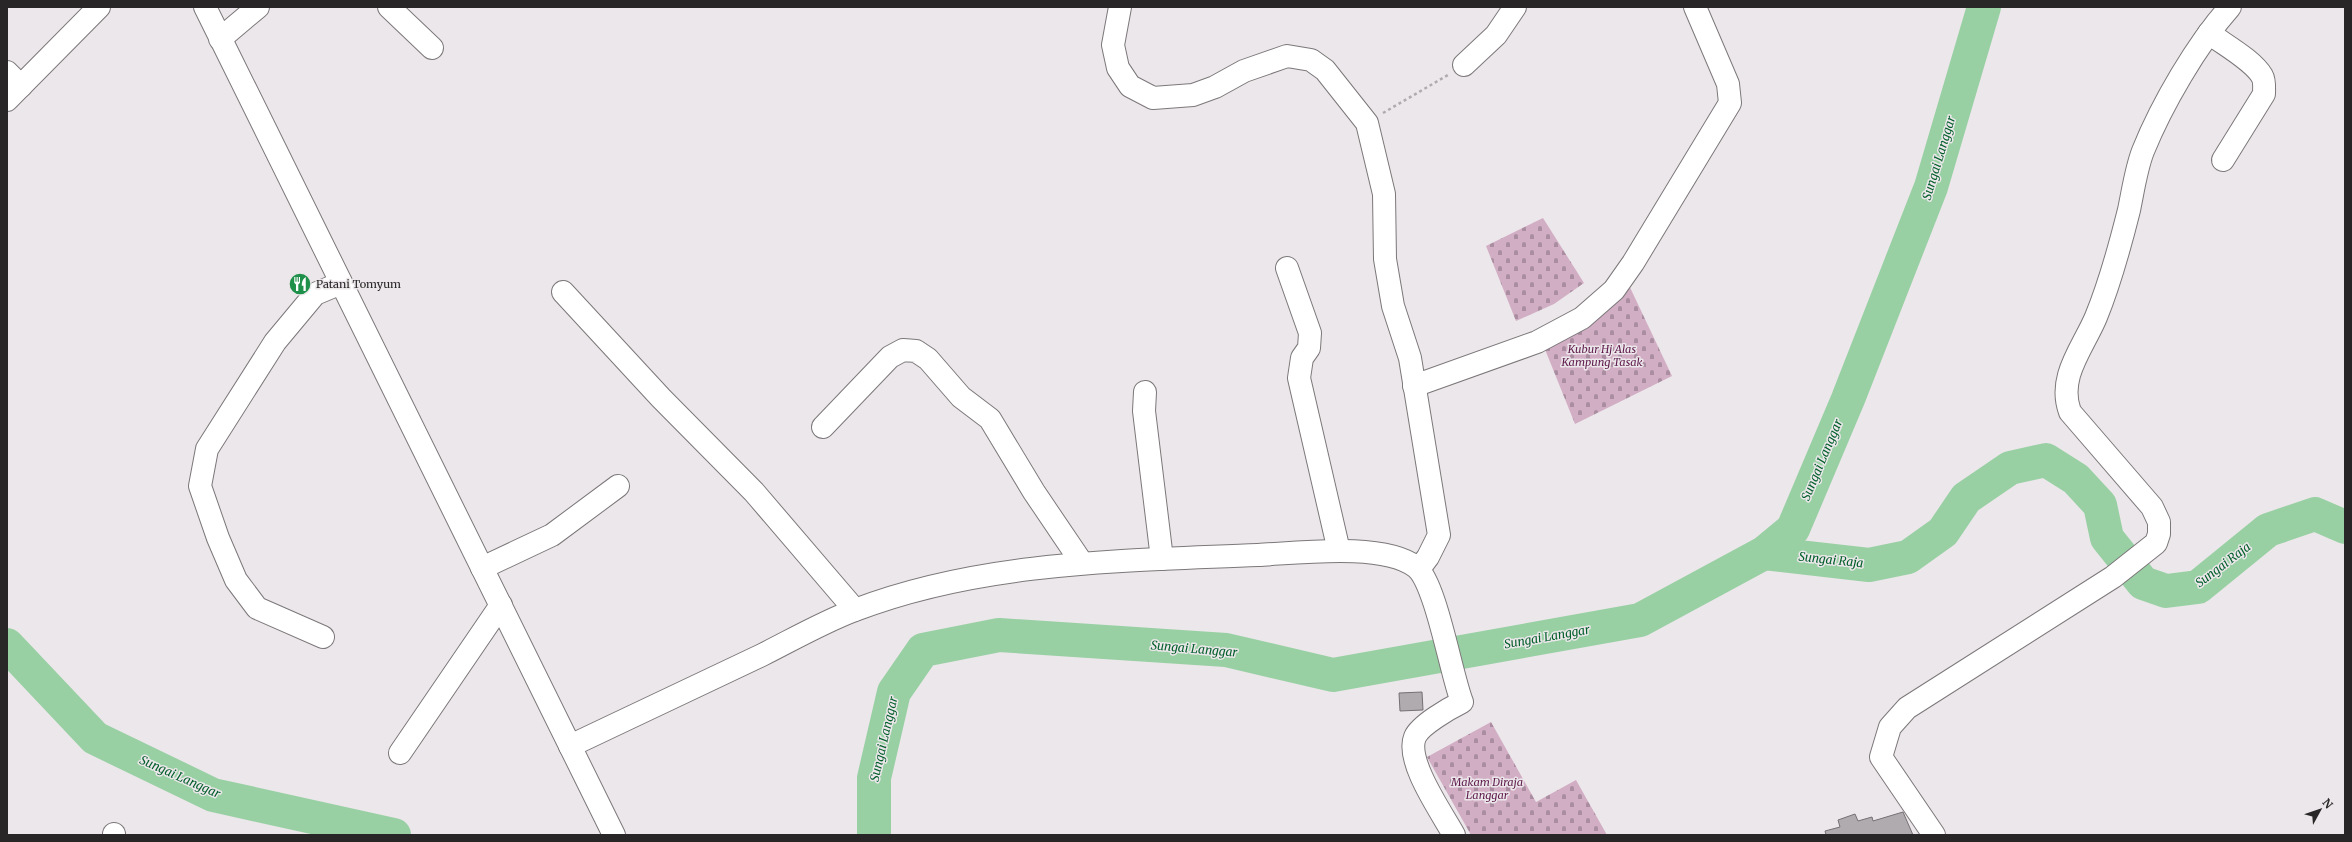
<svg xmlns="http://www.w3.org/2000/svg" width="2352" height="842" font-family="Merriweather,serif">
  <defs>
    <pattern id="cemetery-stones" width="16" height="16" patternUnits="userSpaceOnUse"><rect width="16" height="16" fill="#d2aec5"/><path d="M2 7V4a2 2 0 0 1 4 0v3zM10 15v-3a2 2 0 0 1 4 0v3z" fill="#aa8da0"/></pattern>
  </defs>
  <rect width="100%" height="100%" fill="#ece7ea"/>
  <!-- cemetery -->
  <g fill="url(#cemetery-stones)">
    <polygon points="1543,218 1584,283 1554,304 1516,321 1486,246"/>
    <polygon points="1626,279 1672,376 1575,424 1540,337"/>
    <polygon points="1491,722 1536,802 1576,780 1607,835 1471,835 1427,757"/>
  </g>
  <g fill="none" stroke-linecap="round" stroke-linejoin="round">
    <!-- river -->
    <g stroke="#98d0a4" stroke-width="34">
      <polyline points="1764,553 1869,565 1908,557 1943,532 1966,498 2010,468 2046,460 2076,479 2100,505 2107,538 2143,583 2166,591 2198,587 2268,530 2315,514 2345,527"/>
      <polyline points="7,645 95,738 213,795 394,835"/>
      <polyline points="874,835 874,778 894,692 923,650 999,635 1226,650 1333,675 1640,620 1764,553 1793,529 1848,399 1931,187 1984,7"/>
    </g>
  </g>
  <!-- building -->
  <g fill="#b0abae" stroke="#757073">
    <polygon points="1422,692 1423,710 1400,711 1399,693"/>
    <polygon points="1903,812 1913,835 1826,835 1825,831 1840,827 1838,820 1855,814 1858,821 1872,817 1873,821"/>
  </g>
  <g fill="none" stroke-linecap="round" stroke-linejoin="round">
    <!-- minor casing -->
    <g stroke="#7c787a" stroke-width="24">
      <g id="minor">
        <polyline points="389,7 432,48"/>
        <polyline points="1120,7 1113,45 1118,68 1130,86 1153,98 1193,95 1215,87 1244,71 1287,56 1311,60 1325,70 1367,123 1384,194 1385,259 1393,306 1410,358 1439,535 1428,557 1419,569"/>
        <path d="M2209,33C2223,44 2253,60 2262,76C2265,81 2264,88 2264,94L2223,160"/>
        <polyline points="220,39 258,7"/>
        <polyline points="1464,65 1496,35 1515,7"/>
        <polyline points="7,72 21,86"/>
        <polyline points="7,100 99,7"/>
        <polyline points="1287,268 1310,333 1309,348 1302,358 1299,378 1339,551"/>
        <polyline points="563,292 661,398 754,492 855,610"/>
        <polyline points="1414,386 1537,342 1582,318 1614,290 1633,263 1730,103 1728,84 1695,7"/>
        <polyline points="1145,392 1144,411 1162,559"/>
        <polyline points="823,427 890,357 903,350 916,351 928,359 961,397 990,419 1034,492 1082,563"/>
        <polyline points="482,568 552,535 618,486"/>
        <polyline points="323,637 257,608 236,580 218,538 200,486 207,449 275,342 315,294 341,283"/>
        <path d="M570,746C634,716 698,685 762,655C792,640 823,622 855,610C983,561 1123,561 1258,555C1298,553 1384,542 1416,567C1436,583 1451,674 1462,702C1450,708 1420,725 1415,737C1405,761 1442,813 1454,835"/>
        <polyline points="400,753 501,605"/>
        <polyline points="114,835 114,834"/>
        <path d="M1934,835L1881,757L1890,727L1907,708L2113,577L2156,543L2159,534V522L2152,507L2070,412C2057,377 2083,348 2096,317C2110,283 2120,246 2129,210C2133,191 2136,169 2143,151C2162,104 2197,44 2230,7"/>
      </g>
    </g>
    <!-- secondary casing -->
    <g stroke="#7c787a" stroke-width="24">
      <polyline id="secondary" points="205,7 614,835"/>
    </g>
    <!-- path -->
    <polyline stroke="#afabae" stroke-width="2.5" stroke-dasharray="3 3" stroke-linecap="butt" points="1383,113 1448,75"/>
    <!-- minor -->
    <use href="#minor" stroke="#fff" stroke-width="22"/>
    <!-- secondary -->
    <use href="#secondary" stroke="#fff" stroke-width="22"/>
  </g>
  <!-- icons -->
  <defs>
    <g id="restaurant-disc" transform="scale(1.15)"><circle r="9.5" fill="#1e904a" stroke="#ece7ea"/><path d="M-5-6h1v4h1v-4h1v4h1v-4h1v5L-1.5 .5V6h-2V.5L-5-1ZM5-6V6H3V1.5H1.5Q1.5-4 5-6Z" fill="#fff"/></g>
  </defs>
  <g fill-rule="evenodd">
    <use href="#restaurant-disc" x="300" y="284"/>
  </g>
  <g text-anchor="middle" stroke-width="3" stroke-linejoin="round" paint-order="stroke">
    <!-- poi labels -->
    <g font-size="11" fill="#282627" stroke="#ece7ea" text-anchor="start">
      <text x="316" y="288">Patani Tomyum</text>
    </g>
    <!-- park labels -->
    <g font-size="11" font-style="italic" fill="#5e1a4c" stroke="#ece7ea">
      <text x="1602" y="353">Kubur Hj Alas<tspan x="1602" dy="13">Kampung Tasak</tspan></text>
      <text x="1487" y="786">Makam Diraja<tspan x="1487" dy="13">Langgar</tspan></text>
    </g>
    <!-- water labels -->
    <g font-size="12" font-style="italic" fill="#005e2a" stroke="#ece7ea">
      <text transform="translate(1939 158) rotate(-73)" y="4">Sungai Langgar</text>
      <text transform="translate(1822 460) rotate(-67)" y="4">Sungai Langgar</text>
      <text transform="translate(1831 560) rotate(6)" y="4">Sungai Raja</text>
      <text transform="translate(2223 565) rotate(-37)" y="4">Sungai Raja</text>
      <text transform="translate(1547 637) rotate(-10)" y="4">Sungai Langgar</text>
      <text transform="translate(1194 649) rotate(5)" y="4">Sungai Langgar</text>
      <text transform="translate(884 739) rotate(-77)" y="4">Sungai Langgar</text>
      <text transform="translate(180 777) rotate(24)" y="4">Sungai Langgar</text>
    </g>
  </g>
  <!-- border -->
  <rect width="2352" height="842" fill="none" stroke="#282627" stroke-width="16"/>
  <!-- north arrow -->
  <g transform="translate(2320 810) rotate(50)" stroke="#ece7ea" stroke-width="3" paint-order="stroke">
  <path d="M0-3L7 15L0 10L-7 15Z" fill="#282627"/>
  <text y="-6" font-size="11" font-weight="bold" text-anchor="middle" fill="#282627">N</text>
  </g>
</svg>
